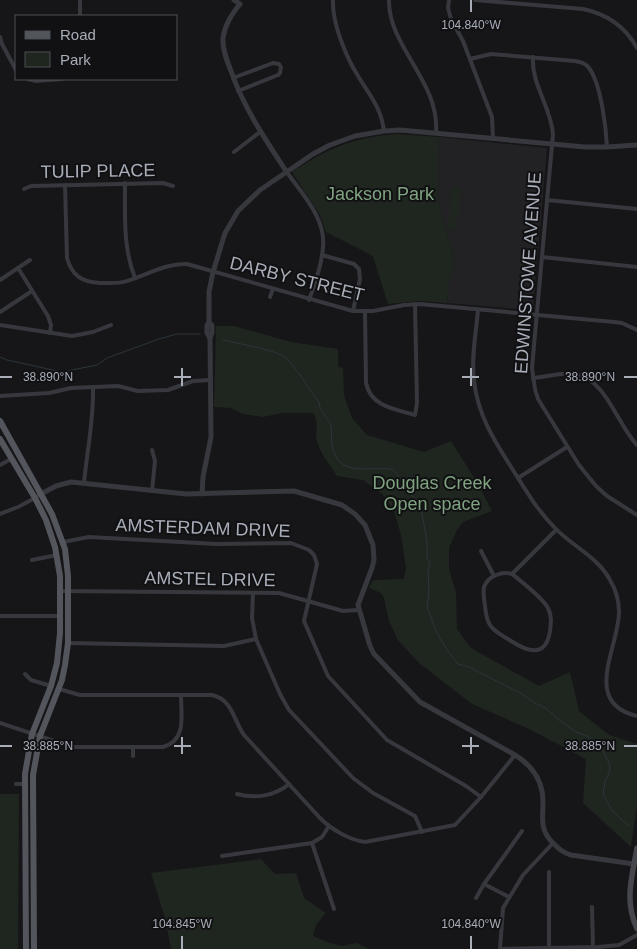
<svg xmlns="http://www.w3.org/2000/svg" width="637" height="949" font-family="Helvetica,sans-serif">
  <rect width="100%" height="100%" fill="#161618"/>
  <!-- built -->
  <polygon fill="#222225" points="439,137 547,148 533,308 531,310 447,303 450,269 455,261 438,201"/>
  <!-- green -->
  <g fill="#1e261f">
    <path d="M396,134L439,137L438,201L455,261L452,267L454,271L450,274L447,303L418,301L388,304L373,256L326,232L320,215L292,172C326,149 355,137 396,134Z"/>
    <polygon points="452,186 461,187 459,217 457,217 456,229 448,228"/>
    <path d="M216,326H234L291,342L338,349V367L343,368L344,395L352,418L367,435L424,452L451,441L478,484L492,511L463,522L457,530L449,548V569L456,593L457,629L471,648L539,686L570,672L579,711L609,735L637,744V806L631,847L583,803L586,759L527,728L472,704L419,663L398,640L389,621L384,598L381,593L369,588L373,580L404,579L406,568L401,535L394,511L383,495L363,480L337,476C330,465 320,453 317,441C314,430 320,424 313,413H282L263,417L243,414L231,408L214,407Z"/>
    <polygon points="0,794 19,794 18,949 0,949"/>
    <polygon points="261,859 275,874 296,873 304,898 326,913 316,925 313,936 327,942 342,946 356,943 370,949 171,949 165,918 151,873"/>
  </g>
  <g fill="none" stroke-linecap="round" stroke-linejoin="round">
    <!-- stream -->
    <g stroke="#2c353c" stroke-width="1">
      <path d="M223,340C236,343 274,350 283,356C295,364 309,390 319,402C319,411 328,417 331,426C332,432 331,438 332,445C338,477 365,467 389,469L393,470L397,474L407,491L420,503L427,541V558L430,562L428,570L429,592L427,607L436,631L447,650L458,664L469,667L522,694L533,702L547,709L559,720L576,732L587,736L600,745L609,763L610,771L605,781L603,794L612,811L629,826"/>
      <polyline points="0,357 7,360 62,372 97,365 107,358 159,339 177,334 200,334"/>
    </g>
    <!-- minor -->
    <g stroke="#37383d" stroke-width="4">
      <path d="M333,0C332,23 346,57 358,76C370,96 381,107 384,131"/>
      <path d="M389,0C388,47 440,81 436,133"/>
      <polyline points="449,0 448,8 451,19 463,41 492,117 493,138"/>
      <path d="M475,0L583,9C607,14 625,26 637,48"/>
      <polyline points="80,16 80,0"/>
      <polyline points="0,37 2,44 16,70"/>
      <path d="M533,57C531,84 551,107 553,134L532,368L535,389L538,399L579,465L596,486L607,496L637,515"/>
      <path d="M470,59L491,54L575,61C581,62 585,63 589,68C601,84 606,127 607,147"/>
      <polyline points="233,78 273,63 279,64 281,67 280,73 278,75 238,91"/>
      <polyline points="28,79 36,81 62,79"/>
      <polyline points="234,152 260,132"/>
      <path d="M286,171C302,194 326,218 323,247C322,264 315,283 309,300"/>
      <path d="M125,183C125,216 123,248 135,278"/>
      <path d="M65,185L67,258C72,276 82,282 100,283C109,283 119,284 127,281C147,275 166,263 187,264L353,311H373L404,305L420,304L614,322L622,323L637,330"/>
      <polyline points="24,189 31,186 163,183 173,186"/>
      <polyline points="547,200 637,209"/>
      <polyline points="322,255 354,264 359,269 360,279 353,311"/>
      <polyline points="542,257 637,267"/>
      <polyline points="18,268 48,316 51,325 50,333"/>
      <polyline points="316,278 331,282 328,292"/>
      <polyline points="0,280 30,260"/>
      <polyline points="270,297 273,289"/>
      <path d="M478,310C476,333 471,358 474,381C478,416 495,442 513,470C526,491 538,511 555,528C572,546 598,557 610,580C616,590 619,601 619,612C619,647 581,703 637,716"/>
      <polyline points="0,312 32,291"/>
      <path d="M365,312L366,383C371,407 395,409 415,415L417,403L415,304"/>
      <polyline points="0,325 72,336 93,332 111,325"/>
      <path d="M533,378C546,377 561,372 575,374C606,379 617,424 637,445"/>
      <polyline points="0,396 49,393 71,388 118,386 138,391 168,390 193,381 210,380"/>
      <polyline points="152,450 155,461 152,491"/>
      <polyline points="0,465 11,459"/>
      <polyline points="518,478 567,447"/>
      <path d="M84,483C87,451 94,419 93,387"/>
      <polyline points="0,514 18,507 35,498"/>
      <polyline points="63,542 89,537 217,544 291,543 309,550 314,555 317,564 304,621 328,676 387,740 466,786 481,797"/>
      <polyline points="481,551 494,576"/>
      <polyline points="32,560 57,555"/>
      <path d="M512,574C523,583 542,597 548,608C552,616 551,623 550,631C546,658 528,652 511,641C504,636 494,632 490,625C486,619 486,613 485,606C484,600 483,593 484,587C488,576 502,571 512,574L556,530"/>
      <polyline points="60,591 279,593 343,611 358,610"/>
      <polyline points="253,593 252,618 256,639 280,694 289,710 353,778 373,793 415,816 422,832"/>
      <polyline points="0,616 60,616"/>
      <polyline points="68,643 224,646 256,639"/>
      <polyline points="25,674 31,680 51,686"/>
      <path d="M59,689L80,695H212C232,699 234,721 244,735L320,818C331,829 349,840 365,842L455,825L481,797L515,755"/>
      <path d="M0,723L72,747H163C187,740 181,716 181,695"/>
      <polyline points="133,756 133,747"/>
      <polyline points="16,784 24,784"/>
      <path d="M237,794C255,799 275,796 289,784"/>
      <polyline points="312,843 334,909"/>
      <polyline points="222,856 312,843 322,837 329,826"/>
      <polyline points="484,884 509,897"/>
      <polyline points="476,898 484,884 522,831"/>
      <polyline points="592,907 593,947"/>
      <polyline points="500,949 503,908 523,875 553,843"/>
      <polyline points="501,949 598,947 619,945 637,935"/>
      <polyline points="549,949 549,872"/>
    </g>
    <!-- tertiary -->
    <g stroke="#37383d" stroke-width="5">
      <path d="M234,0L240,4C232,14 225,24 223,38C222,49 227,61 231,71C244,108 265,139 286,171"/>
      <polyline points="209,323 212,325 212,333 210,338"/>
      <polyline points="202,494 203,477 211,437 210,338 207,333 207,325 209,323 209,292 213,272 225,233 238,211 260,190 313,154 330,145 355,136 384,131 400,130 585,147 607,147 637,145"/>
      <path d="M39,495L56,486L71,482L186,494L294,491L342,505L355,514L365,525L373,545L374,560L372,568L358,605L370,646L374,654L420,702L515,755C528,763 539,775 542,791C546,811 536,826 552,842C558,848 563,853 571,855L634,864"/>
    </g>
    <!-- secondary -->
    <path stroke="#45474d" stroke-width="5.5" d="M637,848C632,877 624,900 637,929"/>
    <!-- primary -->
    <g stroke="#53555c" stroke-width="6">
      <polyline points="0,421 52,514 65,549 68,576 68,643 65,665 62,680 40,736 33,775 34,949"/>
      <polyline points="0,439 35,498 46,520 55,547 60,576 60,633 57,663 51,686 32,734 25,774 26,949"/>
    </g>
  </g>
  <!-- ticks -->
  <path fill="none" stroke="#a8adb8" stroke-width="2" d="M471,0V12M182,368V386M471,368V386M0,377H12M174,377H191M462,377H479M624,377H637M182,737V754M471,737V754M0,746H12M174,746H191M462,746H479M624,746H637M182,936V949M471,936V949"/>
  <g text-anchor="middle" stroke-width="4" stroke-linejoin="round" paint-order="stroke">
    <!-- street labels -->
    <g font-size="18" fill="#a8adb8" stroke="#111113">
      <text transform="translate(98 171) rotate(-1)" y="6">TULIP PLACE</text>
      <text transform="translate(528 273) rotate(-86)" y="6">EDWINSTOWE AVENUE</text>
      <text transform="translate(297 279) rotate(14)" y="6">DARBY STREET</text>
      <text transform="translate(203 528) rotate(2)" y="6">AMSTERDAM DRIVE</text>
      <text transform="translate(210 579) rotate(1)" y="6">AMSTEL DRIVE</text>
    </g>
    <!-- park labels -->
    <g font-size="18" fill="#7fa381" stroke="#111113">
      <text x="380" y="200">Jackson Park</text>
      <text x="432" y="489">Douglas Creek<tspan x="432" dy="21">Open space</tspan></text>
    </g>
  </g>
  <g font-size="12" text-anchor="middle" fill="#a8adb8" stroke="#111113" stroke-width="4" stroke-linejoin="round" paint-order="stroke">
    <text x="471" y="29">104.840°W</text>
    <text x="48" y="381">38.890°N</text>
    <text x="590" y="381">38.890°N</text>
    <text x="48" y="750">38.885°N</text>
    <text x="590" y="750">38.885°N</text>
    <text x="182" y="928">104.845°W</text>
    <text x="471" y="928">104.840°W</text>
  </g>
  <!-- legend -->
  <rect x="15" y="15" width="162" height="65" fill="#111113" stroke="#4d4f55"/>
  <rect x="25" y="31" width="25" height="8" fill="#53555c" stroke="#4d4f55"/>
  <text x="60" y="40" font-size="15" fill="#a8adb8">Road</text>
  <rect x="25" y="52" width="25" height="15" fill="#1e261f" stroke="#4d4f55"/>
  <text x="60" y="65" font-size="15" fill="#a8adb8">Park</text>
</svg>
